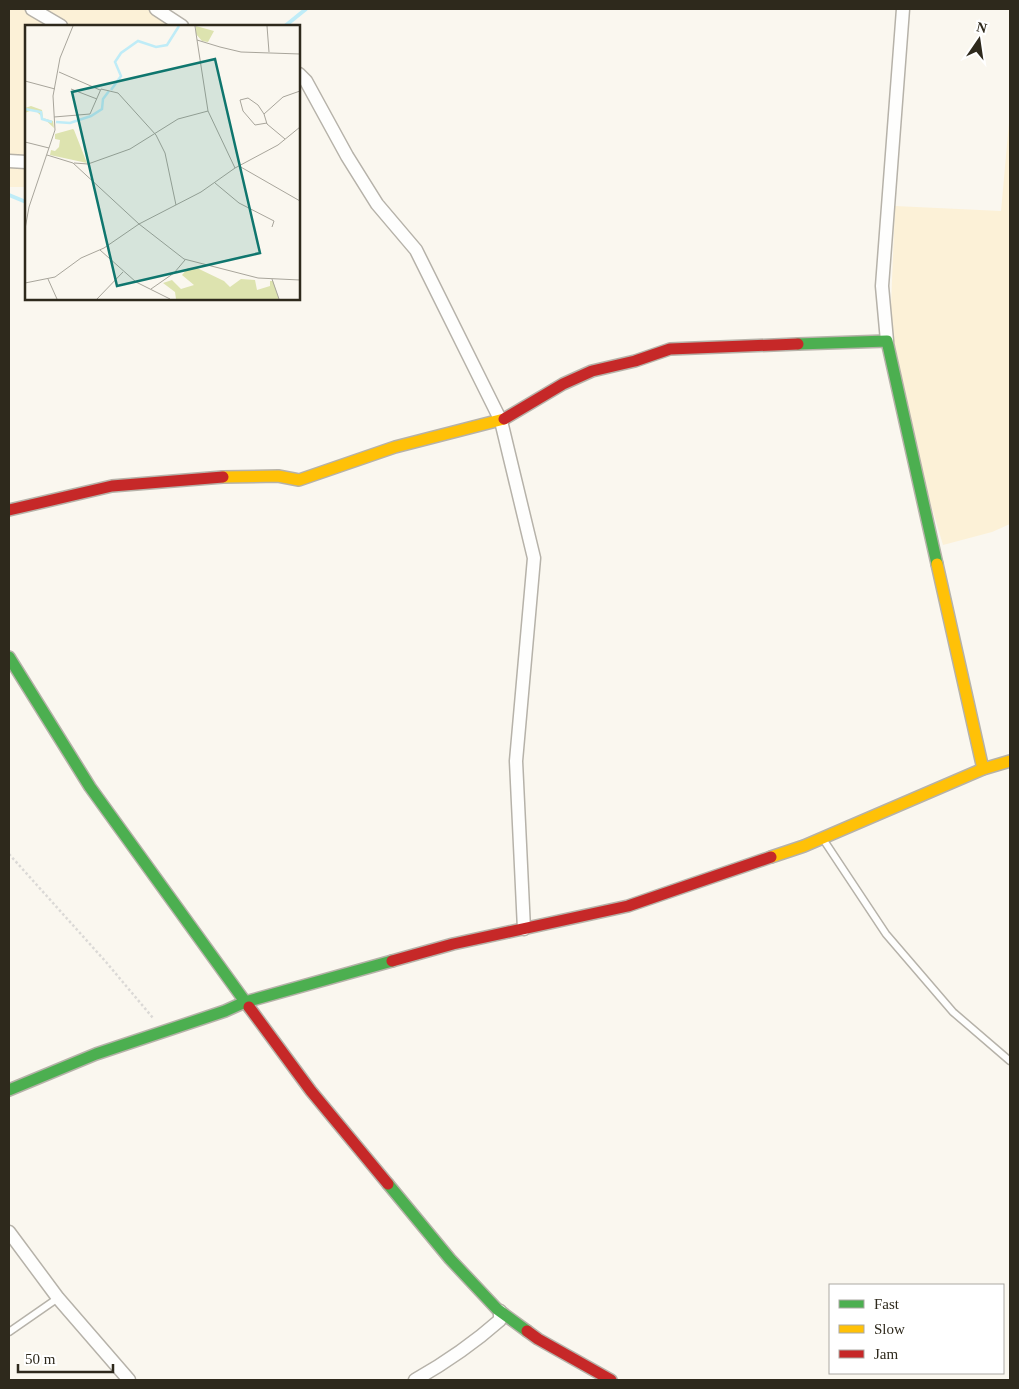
<svg xmlns="http://www.w3.org/2000/svg" width="1019" height="1389" font-family="'Times New Roman',serif">
  <rect width="100%" height="100%" fill="#faf7ef"/>
  <!-- built -->
  <g fill="#fcf1d7">
    <polygon points="9,9 147,9 170,26 26,26 26,187 9,187"/>
    <polygon points="1010,112 1010,524 992,532 943,545 917,458 890,331 895,206 1001,211"/>
  </g>
  <g fill="none" stroke-linecap="round" stroke-linejoin="round">
    <!-- stream -->
    <g stroke="#bfecf7" stroke-width="4">
      <polyline points="285,26 306,9"/>
      <polyline points="9,195 26,202"/>
    </g>
    <!-- lane casing -->
    <g stroke="#b6b2a9" stroke-width="9">
      <g id="lane">
        <polyline points="823,839 886,934 953,1012 1010,1061"/>
        <polyline points="9,1332 58,1298"/>
      </g>
    </g>
    <!-- street casing -->
    <g stroke="#b6b2a9" stroke-width="15">
      <g id="street">
        <polyline points="32,9 61,26"/>
        <polyline points="156,9 182,26"/>
        <polyline points="299,74 306,81 347,156 377,204 416,250 501,421 534,558 516,761 524,929"/>
        <polyline points="9,161 26,162"/>
        <polyline points="887,341 882,286 903,9"/>
        <polyline points="9,1232 58,1298 129,1380"/>
        <path d="M415,1380C445,1363 474,1343 500,1320V1311"/>
      </g>
    </g>
    <!-- fast casing -->
    <g stroke="#b6b2a9" stroke-width="14">
      <g id="fast">
        <polyline points="798,344 887,341 937,564"/>
        <polyline points="9,657 90,787 249,1007"/>
        <polyline points="9,1090 96,1054 225,1011 245,1002 392,961"/>
        <polyline points="388,1184 450,1259 497,1309 527,1331"/>
      </g>
    </g>
    <!-- slow casing -->
    <g stroke="#b6b2a9" stroke-width="14">
      <g id="slow">
        <polyline points="223,477 278,476 299,480 395,447 504,419"/>
        <polyline points="937,564 983,769"/>
        <polyline points="771,857 804,846 983,769 1010,761"/>
      </g>
    </g>
    <!-- jam casing -->
    <g stroke="#b6b2a9" stroke-width="14">
      <g id="jam">
        <polyline points="504,419 563,384 592,371 635,361 670,349 798,344"/>
        <polyline points="9,510 112,486 223,477"/>
        <polyline points="392,961 453,944 628,906 771,857"/>
        <polyline points="249,1007 311,1091 388,1184"/>
        <polyline points="527,1331 538,1339 611,1380"/>
      </g>
    </g>
    <!-- path -->
    <polyline stroke="#dbd9d6" stroke-width="2.5" stroke-dasharray="2.5 2.5" stroke-linecap="butt" points="9,854 106,962 153,1018"/>
    <!-- lane -->
    <use href="#lane" stroke="#fefefd" stroke-width="6"/>
    <!-- street -->
    <use href="#street" stroke="#fefefd" stroke-width="12"/>
    <!-- fast -->
    <use href="#fast" stroke="#4caf50" stroke-width="11"/>
    <!-- slow -->
    <use href="#slow" stroke="#ffc107" stroke-width="11"/>
    <!-- jam -->
    <use href="#jam" stroke="#c62828" stroke-width="11"/>
  </g>
  <!-- overview -->
  <g transform="translate(25 25)">
    <rect width="275" height="275" fill="#faf7ef"/>
    <path d="M171,1L189,6L183,17L177,16L171,9ZM6,81L17,85L18,93L28,96L29,103L12,87L7,85L0,88V83ZM48,104L49,105L62,138L25,130L26,125L30,126L34,122L35,115L30,114V109ZM163,243H172L199,256L205,262L216,254L230,255L232,265L245,261V256H248L254,274H151L150,267L138,258L147,255L156,264L169,260L157,250Z" fill="#dde3af"/>
    <path fill="none" stroke="#bfecf7" stroke-width="2.5" d="M86,65L96,51L90,37L96,28L113,16L131,22L142,20L154,1M0,84L16,87L17,94L27,97M31,97L45,98L66,91L77,84L78,74L84,66"/>
    <path fill="none" stroke="#a8a59b" stroke-width="1" d="M170,1L172,15L195,22L216,27L275,29M242,1L244,27M172,15L183,86M34,47L75,65M0,56L30,64M46,64L72,74M239,89L258,72L275,66M29,92L65,89L76,64L93,68L131,110L140,128L151,180M242,98L230,100L218,86L215,75L223,73L233,80L239,89L242,99L260,114M0,117L24,123M22,130L48,138L114,199L159,234L233,253L275,255M49,138L63,139L105,124L153,94L183,86L210,143M214,141L275,176M190,158L214,178L249,196L247,202M0,204L4,182L30,105L28,71L35,33L48,1M75,225L111,257L145,274M23,254L32,274M247,254L254,274M0,258L30,252L56,233L79,223L114,199L176,167L210,143L253,120L275,102M126,264L149,248L160,235M72,274L98,247"/>
    <path fill="#0f766e" fill-opacity="0.15" stroke="#0f766e" stroke-width="2.5" d="M190,34L235,228L92,261L47,67Z"/>
    <rect width="275" height="275" fill="none" stroke="#2e291c" stroke-width="2.5"/>
  </g>
  <!-- border -->
  <rect width="1019" height="1389" fill="none" stroke="#2e291c" stroke-width="20"/>
  <!-- legend -->
  <rect x="829" y="1284" width="175" height="90" fill="#ffffff" stroke="#aba9a4"/>
  <rect x="839" y="1300" width="25" height="8" fill="#4caf50" stroke="#aba9a4"/>
  <text x="874" y="1309" font-size="15" fill="#2e291c">Fast</text>
  <rect x="839" y="1325" width="25" height="8" fill="#ffc107" stroke="#aba9a4"/>
  <text x="874" y="1334" font-size="15" fill="#2e291c">Slow</text>
  <rect x="839" y="1350" width="25" height="8" fill="#c62828" stroke="#aba9a4"/>
  <text x="874" y="1359" font-size="15" fill="#2e291c">Jam</text>
  <!-- north arrow -->
  <g transform="translate(979 40) rotate(13)" stroke="#ffffff" stroke-width="4" paint-order="stroke">
  <path d="M0-4L9 19L0 12L-9 19Z" fill="#2e291c"/>
  <text y="-8" font-size="14" font-weight="bold" text-anchor="middle" fill="#2e291c">N</text>
  </g>
  <!-- scale -->
  <path d="M18 1364v8h95v-8" fill="none" stroke="#2e291c" stroke-width="2.5"/>
  <text x="25" y="1364" font-size="15" fill="#2e291c" stroke="#ffffff" stroke-width="4" paint-order="stroke">50 m</text>
</svg>
